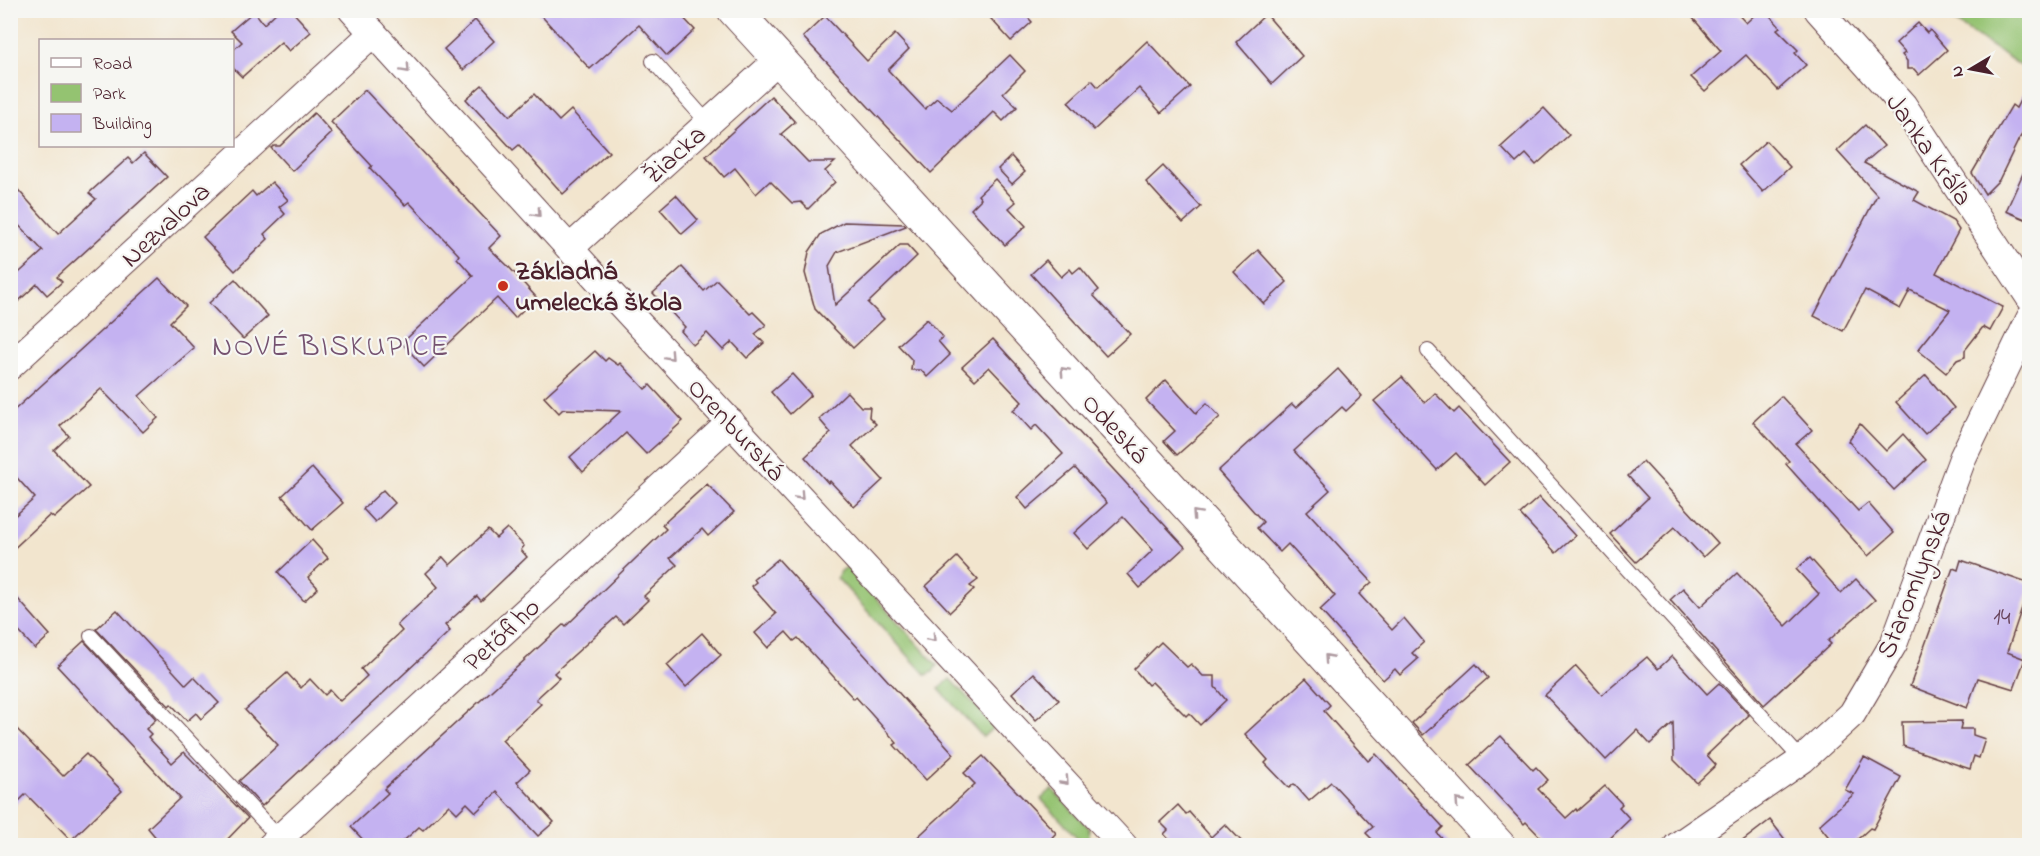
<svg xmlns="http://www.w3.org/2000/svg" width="2040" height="856" font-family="'Indie Flower',sans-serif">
  <rect width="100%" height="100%" fill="#f6f6f2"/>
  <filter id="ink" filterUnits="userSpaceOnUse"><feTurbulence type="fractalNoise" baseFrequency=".0167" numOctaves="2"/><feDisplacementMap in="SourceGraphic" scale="12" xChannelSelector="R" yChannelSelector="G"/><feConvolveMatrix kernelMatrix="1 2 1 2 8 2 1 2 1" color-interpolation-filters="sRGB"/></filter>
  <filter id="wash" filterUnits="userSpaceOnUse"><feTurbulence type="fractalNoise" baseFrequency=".008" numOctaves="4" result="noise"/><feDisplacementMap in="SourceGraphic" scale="24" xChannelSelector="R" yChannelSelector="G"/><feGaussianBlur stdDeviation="1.35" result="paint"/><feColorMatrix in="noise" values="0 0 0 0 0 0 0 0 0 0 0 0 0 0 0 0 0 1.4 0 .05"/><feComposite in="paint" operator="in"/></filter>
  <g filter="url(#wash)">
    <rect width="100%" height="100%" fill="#f2e5ce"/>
    <!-- green -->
    <g fill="#94c371" stroke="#6f714e" stroke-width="1.5">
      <polygon points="1938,11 2029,11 2029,71"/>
      <polygon points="848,567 937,665 933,672 926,675 837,578 840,571"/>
      <polygon points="950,679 995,726 983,737 939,689"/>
      <polygon points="1052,789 1089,828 1089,837 1083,844 1041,799"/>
    </g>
    <g id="blocks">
      <!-- building -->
      <g fill="#c4b2f1">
        <polygon points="279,10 291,10 311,32 289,51 281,42 242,77 232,67 232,51 242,42 231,31 254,11 264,24"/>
        <polygon points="536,10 676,10 695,30 667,56 639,25 590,69"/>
        <polygon points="983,10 1021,10 1032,22 1011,41"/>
        <polygon points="1686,10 1734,10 1746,23 1760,10 1765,10 1780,27 1777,29 1798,50 1795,53 1806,65 1778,90 1746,55 1705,91 1691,77 1721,51"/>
        <polygon points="1266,14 1302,56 1272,84 1236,42"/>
        <polygon points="825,16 867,61 895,34 909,49 888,70 925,109 937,98 952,110 1010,55 1025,71 1003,93 1017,107 1003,121 994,112 931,173 803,37"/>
        <polygon points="475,20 494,41 463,70 444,49"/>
        <polygon points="1918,23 1927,33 1930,30 1947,50 1919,75 1914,69 1907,69 1907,61 1902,55 1905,53 1896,43"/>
        <polygon points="1147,41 1190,87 1161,113 1139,88 1094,130 1068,102 1092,80 1098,87"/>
        <polygon points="2030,81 2030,123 2019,139 1999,180 1985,194 1972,173 2012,105 2016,108"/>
        <polygon points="482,85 510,116 534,94 559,121 571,110 609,152 563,194 519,145 513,150 466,99"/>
        <polygon points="365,90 501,236 489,248 509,267 536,297 515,318 497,298 424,367 402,343 473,276 457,258 459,255 409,202 405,205 370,168 372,166 331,122"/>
        <polygon points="771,96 795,122 781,134 808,162 835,162 825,171 835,182 808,209 801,202 792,203 770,181 756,194 735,168 724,177 706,156"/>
        <polygon points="1544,108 1569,135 1536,165 1526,154 1516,163 1501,147"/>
        <polygon points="314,113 332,133 292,171 271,148 274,146 280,146"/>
        <polygon points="1865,125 1884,146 1864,163 1919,192 1914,200 1953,221 1959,230 1936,273 2003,307 1990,331 1983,327 1965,350 1965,357 1957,360 1946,373 1918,350 1950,310 1910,290 1900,309 1865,290 1843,331 1814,316 1877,195 1837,151"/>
        <polygon points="1766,141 1790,167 1763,192 1739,165"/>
        <polygon points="144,153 167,177 57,277 62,282 47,295 37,284 10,309 10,281 43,251 10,216 10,181 58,234 96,199 89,193 128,158 133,163"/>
        <polygon points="1011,156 1025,172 1012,184 998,169"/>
        <polygon points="2030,158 2030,221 2006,211"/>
        <polygon points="1163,166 1201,207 1183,223 1146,182"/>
        <polygon points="995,179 1016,202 1009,208 1026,226 1005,245 971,209 981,199 978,195"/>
        <polygon points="272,182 288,200 279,207 285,214 264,234 268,239 235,271 203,237 252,191 256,196"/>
        <polygon points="676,195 698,220 682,234 660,209"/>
        <polygon points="844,222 904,224 906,226 837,252 829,266 835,305 900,245 907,245 917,256 868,303 884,319 853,348 815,309 805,273 809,252 821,234"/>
        <polygon points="1258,250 1287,282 1264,304 1234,272"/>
        <polygon points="1046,260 1061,277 1070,269 1073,273 1080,267 1099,290 1093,295 1130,334 1106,356 1031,274"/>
        <polygon points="682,267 704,291 717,280 750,314 753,312 766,325 755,334 764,343 747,358 732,342 723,350 707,333 693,345 681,331 685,327 653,293"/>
        <polygon points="159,278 186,306 170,322 194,348 139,396 158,418 143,432 101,389 60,426 69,436 54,450 89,487 54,518 50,515 10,552 10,520 35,498 10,470 10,414"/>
        <polygon points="235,279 268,316 243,339 209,303"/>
        <polygon points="927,319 943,337 938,341 950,355 927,377 921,370 911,370 912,360 898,345"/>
        <polygon points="993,339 1185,547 1140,588 1128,574 1153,550 1123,517 1088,549 1074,533 1107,503 1075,468 1027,509 1017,497 1063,454 1036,425 1031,430 1013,410 1022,402 989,367 975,380 962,367"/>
        <polygon points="595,351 605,361 608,358 618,365 620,363 645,389 650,385 683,421 646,454 626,433 583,472 570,457 621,411 563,409 559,413 544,397"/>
        <polygon points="1338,369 1362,396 1346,411 1342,407 1294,451 1330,490 1307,511 1372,582 1359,594 1392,630 1404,618 1424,642 1412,653 1418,659 1400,675 1395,669 1383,680 1320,610 1335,596 1288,544 1280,552 1257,528 1263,522 1218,471 1292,404 1296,408"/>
        <polygon points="792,374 811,395 790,414 771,392"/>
        <polygon points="1926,375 1954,408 1925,434 1896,402"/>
        <polygon points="1402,377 1425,403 1435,393 1454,413 1459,408 1510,462 1485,485 1456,453 1437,470 1374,401"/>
        <polygon points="1166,380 1196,413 1207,403 1220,417 1177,455 1164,441 1175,431 1146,400"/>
        <polygon points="847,392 861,407 870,407 869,417 876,424 852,446 883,480 854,507 830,481 828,483 805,457 831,433 819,419"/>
        <polygon points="1781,396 1812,430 1796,444 1858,511 1868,503 1894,533 1868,556 1786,464 1789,461 1753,422"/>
        <polygon points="1860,424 1886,451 1903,434 1926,460 1894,490 1848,441"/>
        <polygon points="1643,461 1718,543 1703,557 1675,527 1636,562 1610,534 1648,498 1628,476"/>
        <polygon points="312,468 343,503 312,530 282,496"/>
        <polygon points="707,484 734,512 708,536 702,529 670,558 677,565 644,596 648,600 623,624 616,617 554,673 559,678 536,699 541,704 502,740 530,770 517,782 554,822 538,836 497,792 476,812 467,803 457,813 449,805 423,830 419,827 398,846 369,846 351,827 388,793 384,789 564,624 566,626 666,529 662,525"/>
        <polygon points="383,490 395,503 375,522 363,509"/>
        <polygon points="1539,497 1575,536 1556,553 1520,514"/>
        <polygon points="507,528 524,546 521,550 527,557 481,601 477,596 445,625 450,631 262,806 239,781 278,745 245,710 287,673 301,688 310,679 325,695 330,690 340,701 367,676 361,669 402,631 397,625 438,587 426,573 443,557 450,565 488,530 496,538"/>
        <polygon points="312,540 328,558 308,577 318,588 304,601 278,572"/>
        <polygon points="957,557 978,580 970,586 974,589 950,612 926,586"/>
        <polygon points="1810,558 1841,593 1856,579 1875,600 1828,641 1831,644 1764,705 1670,600 1683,588 1700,607 1737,573 1786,626 1819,594 1796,569"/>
        <polygon points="778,559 954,754 926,780 894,745 897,743 856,697 854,699 798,638 794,641 786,632 768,648 755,633 776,614 751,586 756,582 754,579"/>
        <polygon points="1961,560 2030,584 2007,652 2025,659 2014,689 1978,678 1967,708 1910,686 1953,568 1958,570"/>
        <polygon points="10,590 50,635 35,649 10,622"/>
        <polygon points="117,610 186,685 194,677 219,703 201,719 196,713 187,721 171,704 169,706 96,629"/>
        <polygon points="702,633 721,655 686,687 667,665"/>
        <polygon points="84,641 156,719 146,729 151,734 148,737 172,763 184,752 248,818 221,846 163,846 148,828 180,798 57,666"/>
        <polygon points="1161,642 1187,667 1191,664 1203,676 1215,676 1215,687 1226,700 1200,725 1189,713 1186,716 1152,682 1148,685 1134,669"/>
        <polygon points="1672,656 1707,694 1719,683 1749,715 1707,755 1716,765 1697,783 1674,760 1673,723 1650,744 1637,730 1606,760 1545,695 1576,666 1602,695 1647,657 1658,669"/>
        <polygon points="1476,664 1488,678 1423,735 1412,723"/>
        <polygon points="1034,673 1059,700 1036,720 1012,693"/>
        <polygon points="1306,678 1330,705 1324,711 1368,761 1376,754 1443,827 1437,833 1449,846 1379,846 1366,833 1373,827 1331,782 1309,801 1294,784 1289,788 1265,763 1268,760 1245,734"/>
        <polygon points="1962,721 1960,729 1973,729 1973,735 1985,739 1979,758 1974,756 1970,769 1903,746 1902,722"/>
        <polygon points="10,722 63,776 86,754 122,791 71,840 26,794 10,810"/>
        <polygon points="1501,736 1533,770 1536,767 1548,780 1538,789 1566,818 1576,809 1577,811 1605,786 1622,804 1619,807 1630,819 1602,846 1549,846 1526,822 1524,824 1469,765"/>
        <polygon points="983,756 1056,833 1044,846 908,846 975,784 964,773"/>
        <polygon points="1864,757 1901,777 1873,829 1870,828 1850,846 1836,846 1819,825 1854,794 1845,790"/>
        <polygon points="1178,805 1186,814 1189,812 1211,837 1225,824 1246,846 1175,846 1164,834 1168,830 1160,822"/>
        <polygon points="1770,820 1790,846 1736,846"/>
      </g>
    </g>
  </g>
  <g filter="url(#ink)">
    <use href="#blocks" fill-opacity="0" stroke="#633d43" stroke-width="1.5"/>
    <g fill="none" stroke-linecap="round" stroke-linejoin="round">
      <!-- service casing -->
      <g stroke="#633d43" stroke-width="16">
        <g id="service">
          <polyline points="653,61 708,123"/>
          <polyline points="1428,351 1802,760"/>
          <polyline points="91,636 279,838"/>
        </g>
      </g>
      <!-- minor casing -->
      <g stroke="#633d43" stroke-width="29">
        <g id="minor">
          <polyline points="352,10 612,295 1124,846"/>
          <polyline points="1818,10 1903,105 2030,298"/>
          <polyline points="570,248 778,60"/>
          <polyline points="10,366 373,33"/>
          <polyline points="271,846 731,422"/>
          <polyline points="1677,846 1802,760 1852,714 1894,643 1963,457 2030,318"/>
        </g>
      </g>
      <!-- tertiary casing -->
      <g stroke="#633d43" stroke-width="35">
        <polyline id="tertiary" points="734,10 1499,846"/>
      </g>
      <!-- service -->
      <use href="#service" stroke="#fff" stroke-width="14"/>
      <!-- minor -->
      <use href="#minor" stroke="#fff" stroke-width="27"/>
      <!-- tertiary -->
      <use href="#tertiary" stroke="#fff" stroke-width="33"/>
    </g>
    <!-- one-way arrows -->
    <defs><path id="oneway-chevron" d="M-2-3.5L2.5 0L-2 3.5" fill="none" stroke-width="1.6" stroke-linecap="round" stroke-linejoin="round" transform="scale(1.5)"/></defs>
    <g stroke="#ae9aa0">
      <use href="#oneway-chevron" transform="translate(406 69) rotate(47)"/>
      <use href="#oneway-chevron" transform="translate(537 213) rotate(47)"/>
      <use href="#oneway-chevron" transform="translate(670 356) rotate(47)"/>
      <use href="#oneway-chevron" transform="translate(1064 371) rotate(-133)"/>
      <use href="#oneway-chevron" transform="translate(800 496) rotate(47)"/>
      <use href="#oneway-chevron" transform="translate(1196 514) rotate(-133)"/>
      <use href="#oneway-chevron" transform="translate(932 638) rotate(47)"/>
      <use href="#oneway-chevron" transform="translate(1328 658) rotate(-132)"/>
      <use href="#oneway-chevron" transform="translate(1065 781) rotate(47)"/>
      <use href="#oneway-chevron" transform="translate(1459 802) rotate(-132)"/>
    </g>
  </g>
  <!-- markers -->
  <circle fill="#c8321e" stroke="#f6f6f2" stroke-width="2" cx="503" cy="286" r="6"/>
  <g text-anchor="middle" stroke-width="4.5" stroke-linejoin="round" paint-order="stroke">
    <!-- number labels -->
    <g font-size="24" fill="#68445c">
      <text x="2002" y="624">14</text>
    </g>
    <!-- street labels -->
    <g font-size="27" fill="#4a1f2b" stroke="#f6f6f2">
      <text transform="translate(1930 149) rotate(55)" y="9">Janka Kráľa</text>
      <text transform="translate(674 154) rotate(-42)" y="9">Žiacka</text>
      <text transform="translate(165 224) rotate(-43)" y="9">Nezvalova</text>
      <text transform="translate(1116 428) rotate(47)" y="9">Odeská</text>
      <text transform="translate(737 429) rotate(47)" y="9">Orenburská</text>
      <text transform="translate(1913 584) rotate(-68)" y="9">Staromlynská</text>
      <text transform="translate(501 634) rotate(-43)" y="9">Petőfiho</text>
    </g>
    <!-- poi labels -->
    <g font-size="27" font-weight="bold" fill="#4a1f2b" stroke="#f6f6f2" text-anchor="start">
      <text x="515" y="279">Základná<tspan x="515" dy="31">umelecká škola</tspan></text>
    </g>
    <!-- quarter labels -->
    <g font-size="30" letter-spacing="1.5" fill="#755270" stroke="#f6f6f2">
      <text x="331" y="355">NOVÉ BISKUPICE</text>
    </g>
  </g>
  <!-- margin -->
  <rect width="2040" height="856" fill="none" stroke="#f6f6f2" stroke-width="36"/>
  <!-- legend -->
  <rect x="39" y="39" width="195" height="108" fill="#f6f6f2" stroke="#b1a0a2" stroke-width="1.5"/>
  <rect x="51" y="58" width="30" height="9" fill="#ffffff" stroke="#b1a0a2" stroke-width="1.5"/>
  <text x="93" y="69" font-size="18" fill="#4a1f2b">Road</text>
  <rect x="51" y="84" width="30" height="18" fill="#94c371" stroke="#b1a0a2" stroke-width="1.5"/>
  <text x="93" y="99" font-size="18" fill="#4a1f2b">Park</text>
  <rect x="51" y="114" width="30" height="18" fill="#c4b2f1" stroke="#b1a0a2" stroke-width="1.5"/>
  <text x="93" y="129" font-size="18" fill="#4a1f2b">Building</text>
  <!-- north arrow -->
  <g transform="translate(1971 69) rotate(260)" stroke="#f6f6f2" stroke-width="4.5" paint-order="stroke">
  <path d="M0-4.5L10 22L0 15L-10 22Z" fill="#4a1f2b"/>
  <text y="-9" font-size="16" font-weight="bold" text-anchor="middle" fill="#4a1f2b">N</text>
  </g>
</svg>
